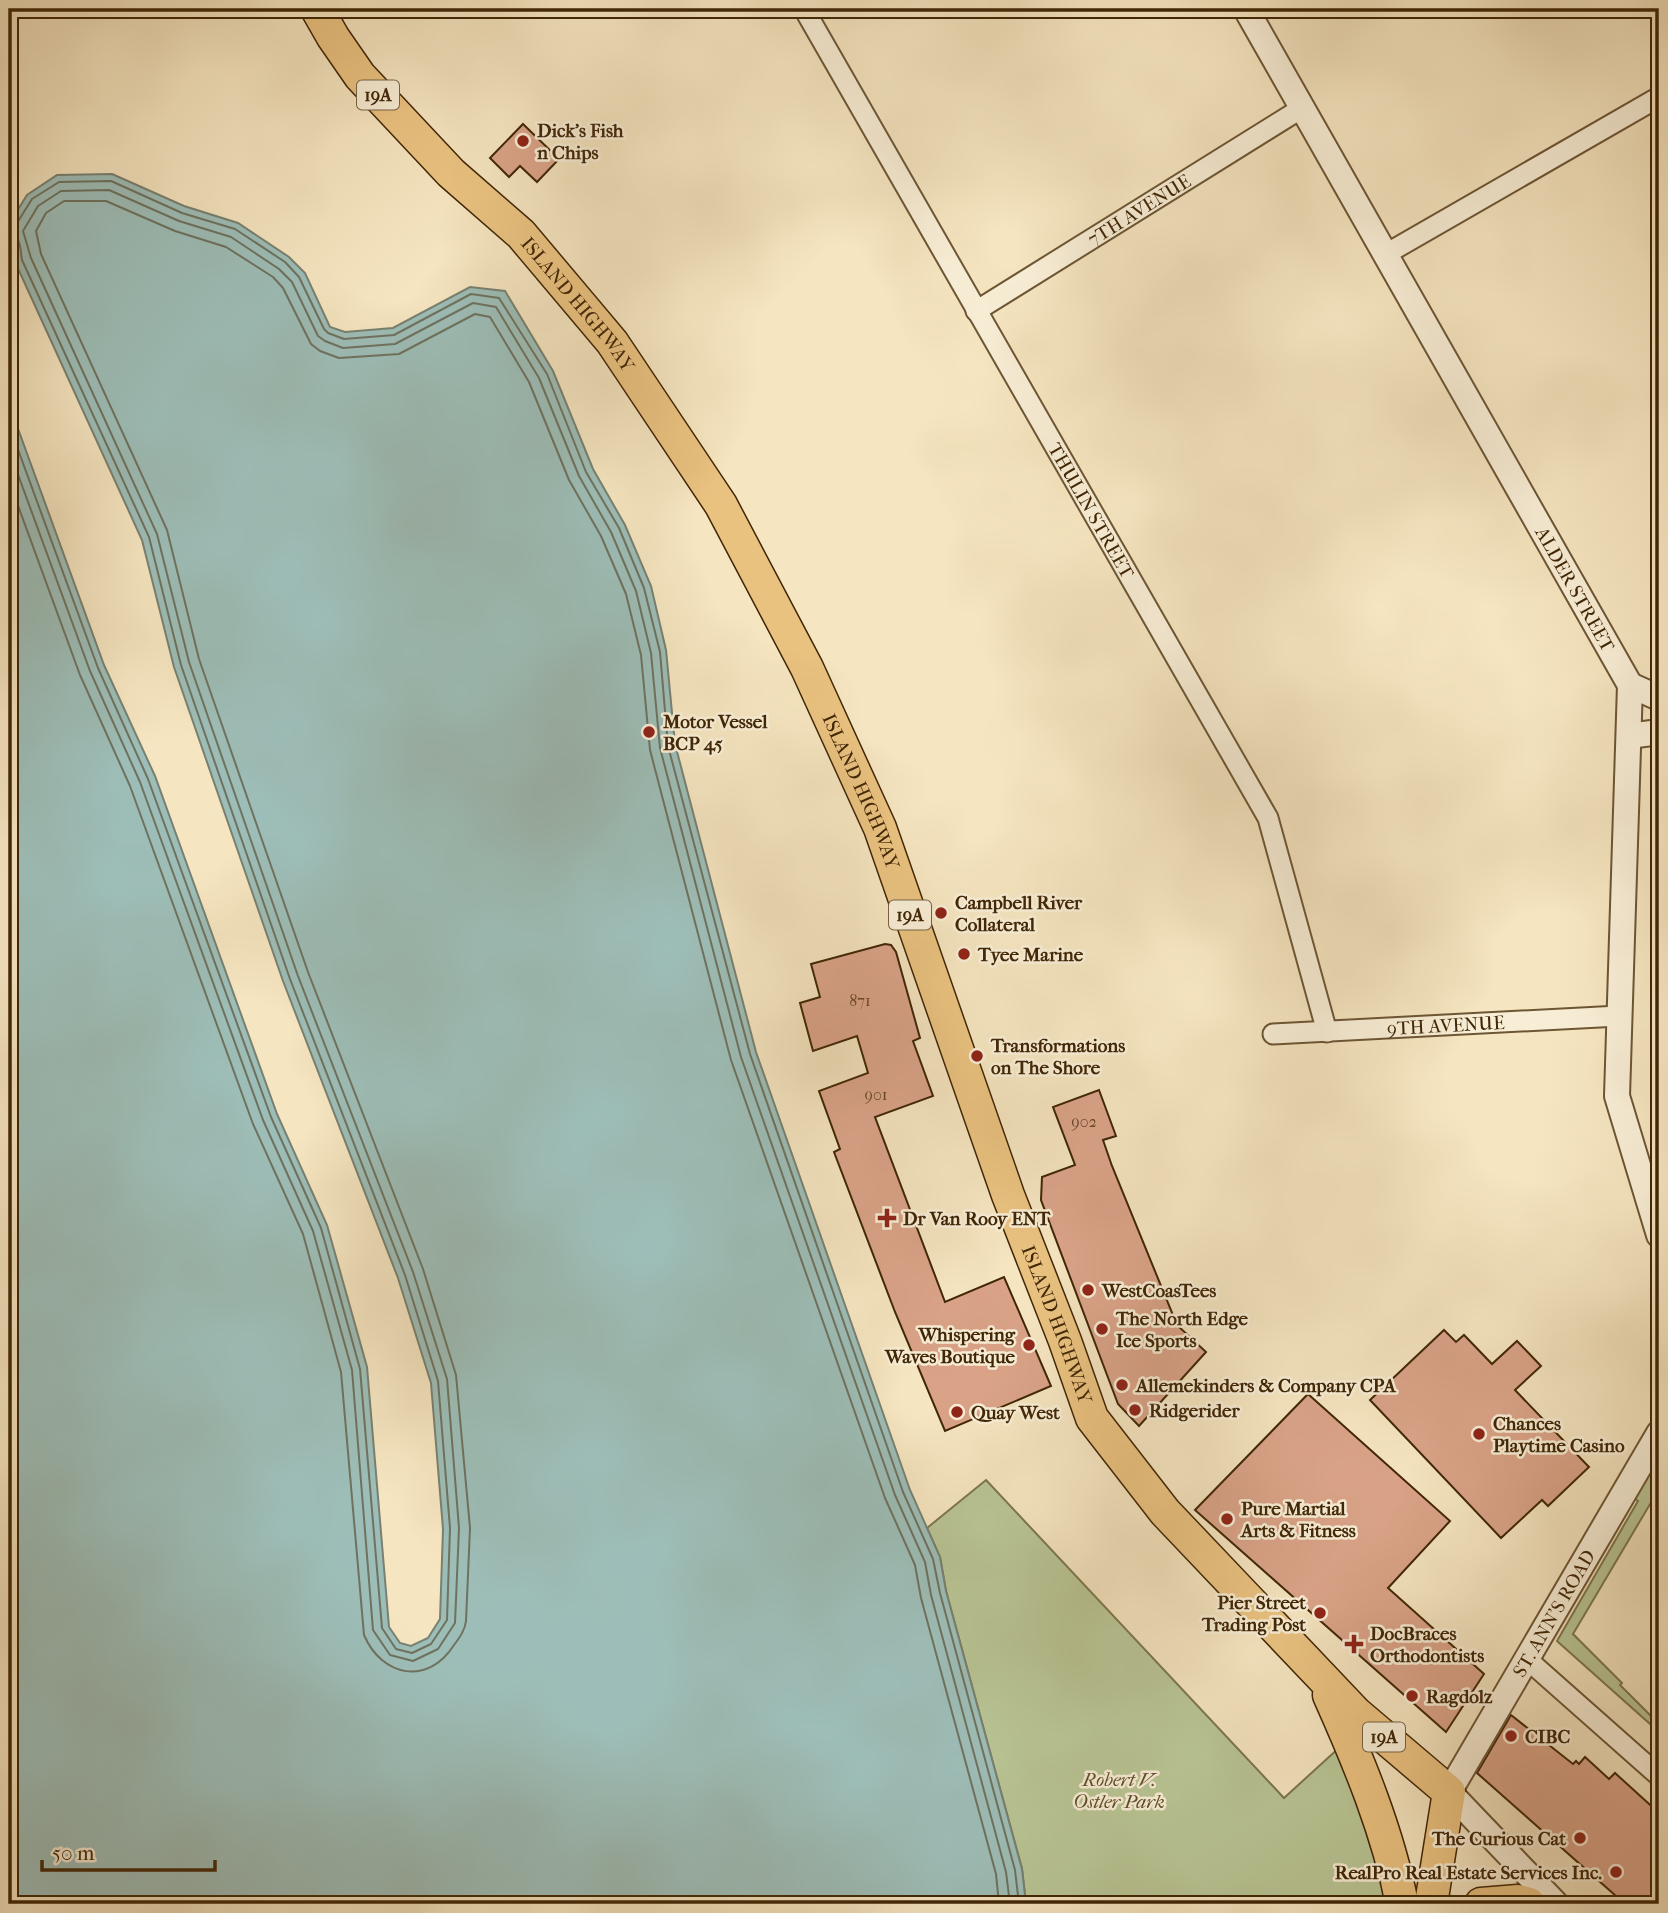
<svg xmlns="http://www.w3.org/2000/svg" width="1668" height="1913" font-family="'IM FELL French Canon',serif">
  <rect width="100%" height="100%" fill="#f5e5c0"/>
  <filter id="stains"><feTurbulence type="fractalNoise" baseFrequency=".00286" numOctaves="4"/><feColorMatrix values="0 0 0 0 .2 0 0 0 0 .09 0 0 0 0 .02 0 0 0 .5 -.17"/></filter>
  <radialGradient id="worn" r=".72"><stop offset=".6" stop-color="#630" stop-opacity="0"/><stop offset="1" stop-color="#630" stop-opacity=".3"/></radialGradient>
  <!-- green -->
  <g fill="#b9c595" stroke="#7c764e" stroke-width="2">
    <polygon points="1659,1447 1659,1489 1573,1634 1622,1683 1620,1685 1659,1724 1659,1732 1557,1641 1638,1501 1631,1496"/>
    <polygon points="986,1480 1284,1798 1341,1746 1385,1890 1384,1904 1026,1904 1022,1869 946,1591 940,1557 927,1528"/>
  </g>
  <!-- water -->
  <polygon fill="#9dbeb8" stroke="#788171" stroke-width="2" points="112,174 184,206 238,223 289,257 305,273 330,327 345,332 393,328 470,287 505,291 553,371 593,469 625,525 651,586 666,650 675,744 756,1052 910,1490 940,1557 946,1591 1022,1869 1026,1904 9,1904 9,404 104,665 155,776 277,1114 327,1225 367,1367 389,1627 400,1643 411,1646 428,1638 440,1619 443,1529 431,1383 398,1278 283,981 174,667 142,540 15,262 9,224 27,195 57,175"/>
  <g fill="none" stroke-linecap="round" stroke-linejoin="round">
    <!-- shore -->
    <g stroke="#6e725f" stroke-width="2">
      <polyline points="9,226 17,223 32,199 59,182 111,181 182,213 235,229 285,262 299,277 324,329 328,333 344,339 394,335 471,294 499,298 547,374 586,472 619,528 644,588 660,652 668,746 750,1054 903,1492 933,1559 940,1593 1015,1870 1019,1904"/>
      <path d="M9,236C22,236 20,250 22,260L149,537L181,665L290,979L405,1275L438,1381L450,1528L447,1620L431,1644L412,1653L396,1649L382,1628L360,1369L321,1228L271,1117L148,779L98,668L9,425"/>
      <polyline points="9,450 90,671 140,782 263,1120 313,1231 352,1370 373,1630 390,1655 413,1661 438,1649 455,1623 459,1528 447,1379 413,1272 298,976 189,662 157,534 31,258 23,231 38,206 61,191 109,190 179,221 231,237 279,269 292,282 318,336 325,341 343,348 395,344 473,303 496,307 539,378 579,476 611,532 636,591 651,653 660,748 741,1057 895,1495 925,1562 931,1595 1006,1872 1010,1904"/>
      <path d="M9,481L80,675L130,786L253,1124L303,1234L341,1372L364,1635C382,1677 428,1686 454,1645C460,1637 465,1630 466,1621L470,1528L456,1375L423,1269L308,972L199,659L167,530L41,254L36,231L46,213L64,201H106L175,231L226,247L273,277L283,288L311,344L320,351L339,358L399,354L475,314L490,317L529,382L569,480L601,536L626,594L641,655L650,750L731,1060L885,1498L915,1565L921,1598L996,1874L999,1904"/>
    </g>
  </g>
  <!-- building -->
  <g fill="#daa388" stroke="#402606" stroke-width="2">
    <polygon points="523,124 559,159 537,182 520,166 509,177 490,158"/>
    <polygon points="885,944 891,945 896,952 920,1038 913,1041 933,1096 875,1117 945,1302 1004,1277 1051,1386 945,1431 895,1312 834,1152 840,1149 819,1091 868,1073 857,1036 813,1051 800,1003 820,997 811,964"/>
    <polygon points="1099,1090 1116,1136 1103,1140 1112,1166 1177,1325 1206,1352 1139,1426 1118,1404 1041,1200 1042,1177 1075,1165 1053,1107"/>
    <polygon points="1444,1330 1456,1342 1464,1335 1492,1364 1517,1341 1541,1366 1515,1390 1589,1467 1548,1506 1542,1500 1501,1538 1370,1400"/>
    <polygon points="1308,1394 1450,1521 1388,1588 1484,1674 1446,1732 1195,1510"/>
    <polygon points="1511,1715 1573,1764 1576,1761 1579,1764 1585,1757 1609,1779 1615,1773 1659,1813 1659,1904 1625,1904 1477,1773"/>
  </g>
  <g fill="none" stroke-linecap="round" stroke-linejoin="round">
    <!-- minor casing -->
    <g stroke="#6d5634" stroke-width="23">
      <g id="minor">
        <path id="s1" d="M804,9L1268,818L1327,1032"/>
        <polyline points="1386,254 1659,97"/>
        <path id="s2" d="M976,311L1302,108"/>
        <path id="s3" d="M1273,1034L1619,1016"/>
        <polyline points="1528,1660 1659,1776"/>
      </g>
    </g>
    <!-- tertiary casing -->
    <g stroke="#6d5634" stroke-width="28">
      <g id="tertiary">
        <path id="s4" d="M1246,9L1630,685L1617,1096L1659,1235"/>
        <polyline points="1630,685 1659,698"/>
        <polyline points="1629,736 1659,732"/>
        <path id="s5" d="M1556,1904L1449,1792L1659,1433"/>
      </g>
    </g>
    <!-- primary casing -->
    <g stroke="#402606" stroke-width="35">
      <g id="primary">
        <path id="s6" d="M317,9L333,37L360,76L451,173L521,234L612,342L721,505L807,668L880,828L1008,1195L1065,1341L1092,1418L1165,1512L1356,1713L1449,1792L1431,1904"/>
        <path d="M1329,1695C1359,1762 1388,1832 1402,1904"/>
        <polyline points="1481,1904 1518,1901 1529,1904"/>
      </g>
    </g>
    <!-- minor -->
    <use href="#minor" stroke="#f8eed6" stroke-width="19"/>
    <!-- tertiary -->
    <use href="#tertiary" stroke="#f8eed6" stroke-width="24"/>
    <!-- primary -->
    <use href="#primary" stroke="#eac280" stroke-width="32"/>
  </g>
  <!-- markers -->
  <g fill="#8f2418" stroke="#f8eed6" stroke-width="2.5">
    <circle cx="523" cy="141" r="7"/>
    <circle cx="649" cy="732" r="7"/>
    <circle cx="941" cy="913" r="7"/>
    <circle cx="964" cy="954" r="7"/>
    <circle cx="977" cy="1056" r="7"/>
    <path d="M883.5 1207.5h7v7h7v7h-7v7h-7v-7h-7v-7h7z"/>
    <circle cx="1088" cy="1290" r="7"/>
    <circle cx="1102" cy="1329" r="7"/>
    <circle cx="1029" cy="1345" r="7"/>
    <circle cx="1122" cy="1385" r="7"/>
    <circle cx="1135" cy="1410" r="7"/>
    <circle cx="957" cy="1412" r="7"/>
    <circle cx="1479" cy="1434" r="7"/>
    <circle cx="1227" cy="1519" r="7"/>
    <circle cx="1320" cy="1613" r="7"/>
    <path d="M1350.5 1633.5h7v7h7v7h-7v7h-7v-7h-7v-7h7z"/>
    <circle cx="1412" cy="1696" r="7"/>
    <circle cx="1511" cy="1736" r="7"/>
    <circle cx="1580" cy="1838" r="7"/>
    <circle cx="1616" cy="1872" r="7"/>
  </g>
  <g text-anchor="middle" stroke-width="5" stroke-linejoin="round" paint-order="stroke">
    <!-- number labels -->
    <g font-size="16" fill="#664526">
      <text x="860" y="1006">871</text>
      <text x="876" y="1100">901</text>
      <text x="1084" y="1127">902</text>
    </g>
    <!-- shield labels -->
    <g fill="#f8eed6" stroke="#776244" stroke-width="2">
      <rect x="357" y="80.5" width="42" height="29" rx="5"/>
      <rect x="889" y="900.5" width="42" height="29" rx="5"/>
      <rect x="1363" y="1722.5" width="42" height="29" rx="5"/>
    </g>
    <g font-size="18" font-weight="bold" fill="#402606">
      <text x="378" y="101">19A</text>
      <text x="910" y="921">19A</text>
      <text x="1384" y="1743">19A</text>
    </g>
    <!-- poi labels -->
    <g font-size="19" font-weight="bold" fill="#402606" stroke="#f8eed6" text-anchor="start">
      <text x="537" y="137">Dick's Fish<tspan x="537" dy="22">n Chips</tspan></text>
      <text x="663" y="728">Motor Vessel<tspan x="663" dy="22">BCP 45</tspan></text>
      <text x="955" y="909">Campbell River<tspan x="955" dy="22">Collateral</tspan></text>
      <text x="978" y="961">Tyee Marine</text>
      <text x="991" y="1052">Transformations<tspan x="991" dy="22">on The Shore</tspan></text>
      <text x="903" y="1225">Dr Van Rooy ENT</text>
      <text x="1102" y="1297">WestCoasTees</text>
      <text x="1116" y="1325">The North Edge<tspan x="1116" dy="22">Ice Sports</tspan></text>
      <text x="1015" y="1341" text-anchor="end">Whispering<tspan x="1015" dy="22">Waves Boutique</tspan></text>
      <text x="1136" y="1392">Allemekinders &amp; Company CPA</text>
      <text x="1149" y="1417">Ridgerider</text>
      <text x="971" y="1419">Quay West</text>
      <text x="1493" y="1430">Chances<tspan x="1493" dy="22">Playtime Casino</tspan></text>
      <text x="1241" y="1515">Pure Martial<tspan x="1241" dy="22">Arts &amp; Fitness</tspan></text>
      <text x="1306" y="1609" text-anchor="end">Pier Street<tspan x="1306" dy="22">Trading Post</tspan></text>
      <text x="1370" y="1640">DocBraces<tspan x="1370" dy="22">Orthodontists</tspan></text>
      <text x="1426" y="1703">Ragdolz</text>
      <text x="1525" y="1743">CIBC</text>
      <text x="1566" y="1845" text-anchor="end">The Curious Cat</text>
      <text x="1602" y="1879" text-anchor="end">RealPro Real Estate Services Inc.</text>
    </g>
    <!-- street labels -->
    <g font-size="19" fill="#402606" stroke="#f8eed6">
      <text dy="7" stroke="none"><textPath href="#s2" startOffset="192">7TH AVENUE</textPath></text>
      <text dy="7" stroke="none"><textPath href="#s6" startOffset="396">ISLAND HIGHWAY</textPath></text>
      <text dy="7" stroke="none"><textPath href="#s1" startOffset="578">THULIN STREET</textPath></text>
      <text dy="7" stroke="none"><textPath href="#s4" startOffset="667">ALDER STREET</textPath></text>
      <text dy="7" stroke="none"><textPath href="#s6" startOffset="962">ISLAND HIGHWAY</textPath></text>
      <text dy="7" stroke="none"><textPath href="#s3" startOffset="173">9TH AVENUE</textPath></text>
      <text dy="7" stroke="none"><textPath href="#s6" startOffset="1530">ISLAND HIGHWAY</textPath></text>
      <text dy="7" stroke="none"><textPath href="#s5" startOffset="362">ST. ANN'S ROAD</textPath></text>
    </g>
    <!-- park labels -->
    <g font-size="19" font-style="italic" fill="#5e4e2a" stroke="#f8eed6">
      <text x="1119" y="1786">Robert V.<tspan x="1119" dy="22">Ostler Park</tspan></text>
    </g>
  </g>
  <!-- margin -->
  <rect width="1668" height="1913" fill="none" stroke="#f5e5c0" stroke-width="35"/>
  <rect x="10" y="10" width="1647" height="1892" fill="none" stroke="#402606" stroke-width="3.5"/>
  <rect x="18" y="18" width="1633" height="1878" fill="none" stroke="#402606" stroke-width="2"/>
  <!-- scale -->
  <path d="M42 1860v10h173v-10" fill="none" stroke="#402606" stroke-width="3.5"/>
  <text x="52" y="1860" font-size="21" fill="#402606" stroke="#f8eed6" stroke-width="5" paint-order="stroke">50 m</text>
  <rect width="100%" height="100%" filter="url(#stains)"/>
  <rect width="100%" height="100%" fill="url(#worn)"/>
</svg>
